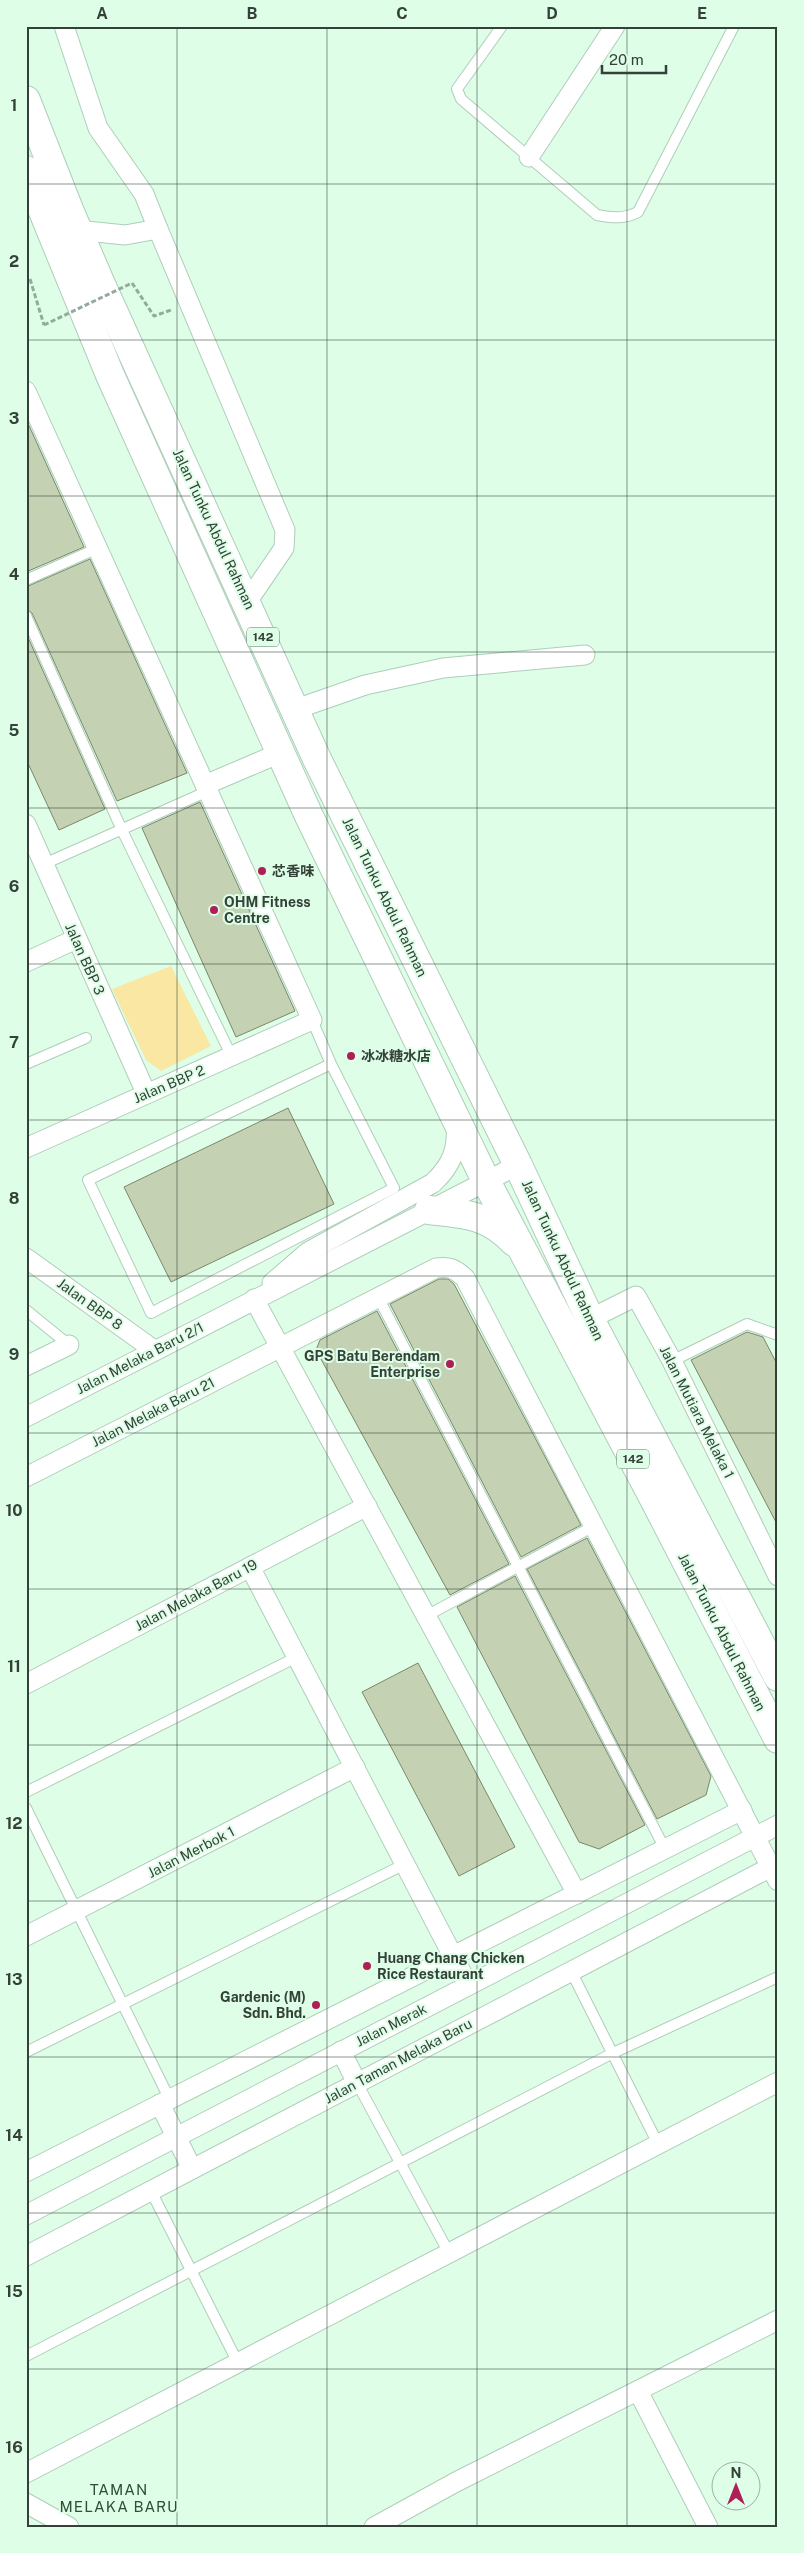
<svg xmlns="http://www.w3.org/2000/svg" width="804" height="2553" font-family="'Public Sans','Noto Sans SC',sans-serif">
  <rect width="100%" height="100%" fill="#defee8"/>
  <!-- green -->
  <polygon fill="#f9e7a3" points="171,966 211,1046 161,1071 146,1060 112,989"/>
  <!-- building -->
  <g fill="#c4d1b2" stroke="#7b876a">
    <polygon points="26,419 84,547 26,572"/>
    <polygon points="90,559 187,773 117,801 32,613 26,609 26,587"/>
    <polygon points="26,633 105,809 59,830 26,759"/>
    <polygon points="200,802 295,1011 236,1037 142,828"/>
    <polygon points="288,1108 334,1204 171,1282 124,1187"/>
    <polygon points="439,1279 448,1279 454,1284 581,1525 521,1557 390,1304"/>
    <polygon points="377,1311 509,1564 450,1595 316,1350 320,1340"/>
    <polygon points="747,1332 763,1337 778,1366 778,1526 691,1360"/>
    <polygon points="587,1538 711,1776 706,1795 657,1819 527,1569"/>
    <polygon points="515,1576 645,1825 599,1849 579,1842 457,1607"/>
    <polygon points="418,1663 515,1847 459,1876 362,1692"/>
  </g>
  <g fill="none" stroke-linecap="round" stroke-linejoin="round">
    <!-- lane casing -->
    <g stroke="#aeceb9" stroke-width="12">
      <g id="lane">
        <path d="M502,26L457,89L461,99L597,215C612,218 625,219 638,212L734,26"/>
        <polyline points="26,580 98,548"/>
        <polyline points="26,616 121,828 232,1057"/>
        <polyline points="44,864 208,791"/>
        <polyline points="312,1020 331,1064 394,1188 151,1313 88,1180 331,1064"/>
        <polyline points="26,1064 86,1038"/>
        <polyline points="379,1299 665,1849"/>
        <polyline points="26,1310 69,1345"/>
        <polyline points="672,1361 747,1324 778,1335"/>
        <polyline points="426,1616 594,1526"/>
        <polyline points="26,1792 297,1657"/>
        <polyline points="26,1808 170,2100"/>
        <polyline points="571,1971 658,2144"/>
        <polyline points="26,2052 405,1864"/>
        <polyline points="357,2083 449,2253"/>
        <polyline points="151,2191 238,2363"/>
        <polyline points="26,2356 613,2053 778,1977"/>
      </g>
    </g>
    <!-- street casing -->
    <g stroke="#aeceb9" stroke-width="21">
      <g id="street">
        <polyline points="64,26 98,128 144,194 158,229"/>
        <polyline points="529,157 615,26"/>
        <polyline points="77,230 125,235 158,229 285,530 284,548 247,602"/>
        <polyline points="26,391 312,1020 26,1148"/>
        <polyline points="296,709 365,685 443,668 585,655"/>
        <polyline points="205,785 280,753"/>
        <polyline points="26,824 146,1093"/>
        <polyline points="26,962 76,939"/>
        <polyline points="26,1258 154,1350"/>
        <path d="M272,1283L308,1252L433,1183C452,1165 458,1149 456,1124"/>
        <polyline points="254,1299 577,1894"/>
        <polyline points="590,1319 636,1296 672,1361 778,1576"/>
        <polyline points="26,1366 69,1345"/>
        <polyline points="26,1417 518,1165"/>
        <path d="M26,1477L436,1268C450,1266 455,1269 465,1278L778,1881"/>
        <polyline points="250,1567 468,1985"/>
        <polyline points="26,1684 367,1506"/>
        <polyline points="26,1936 355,1767"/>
        <polyline points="341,2051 357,2083"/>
        <polyline points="160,2104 192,2169"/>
        <polyline points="26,2172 742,1810"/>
        <polyline points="26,2215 778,1825"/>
        <polyline points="26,2256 771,1867"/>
        <polyline points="638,2391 708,2527"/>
        <polyline points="26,2473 778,2082"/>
        <polyline points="26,2503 69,2527"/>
        <polyline points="374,2527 456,2482 778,2320"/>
      </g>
    </g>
    <!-- primary casing -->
    <g stroke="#aeceb9" stroke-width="30">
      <g id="primary">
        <polyline points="26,100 70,212 100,282 317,759 518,1165 590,1319 778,1677"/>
        <polyline points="26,170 110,375 309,816 486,1181 655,1501 778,1739"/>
        <path d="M429,1210C464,1214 488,1214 514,1242"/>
      </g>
    </g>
    <!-- path -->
    <g stroke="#93ab9b" stroke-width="3" stroke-dasharray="5 2.5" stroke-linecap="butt">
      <polyline points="30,279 44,325"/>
      <polyline points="132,283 154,316 171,310"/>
    </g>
    <!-- lane -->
    <use href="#lane" stroke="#fff" stroke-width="10"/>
    <!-- street -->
    <use href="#street" stroke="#fff" stroke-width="19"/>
    <!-- primary -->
    <use href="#primary" stroke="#fff" stroke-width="28"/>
    <!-- path-bridge -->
    <polyline stroke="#93ab9b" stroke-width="3" stroke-dasharray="5 2.5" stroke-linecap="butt" points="44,325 132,283"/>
  </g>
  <!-- grid -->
  <path fill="none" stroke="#344138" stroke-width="1" stroke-opacity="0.55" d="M177,26V2527M327,26V2527M477,26V2527M627,26V2527M26,184H778M26,340H778M26,496H778M26,652H778M26,808H778M26,964H778M26,1120H778M26,1276H778M26,1433H778M26,1589H778M26,1745H778M26,1901H778M26,2057H778M26,2213H778M26,2369H778"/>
  <!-- markers -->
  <g fill="#ae1f57" stroke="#defee8" stroke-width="2">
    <circle cx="262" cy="871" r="5"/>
    <circle cx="214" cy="910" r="5"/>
    <circle cx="351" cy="1056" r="5"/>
    <circle cx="450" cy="1364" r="5"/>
    <circle cx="367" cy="1966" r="5"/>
    <circle cx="316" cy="2005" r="5"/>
  </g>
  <g text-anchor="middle" stroke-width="4" stroke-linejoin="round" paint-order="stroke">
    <!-- shield labels -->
    <g fill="#defee8" stroke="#677a6d" stroke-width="1">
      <rect x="247" y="627.5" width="32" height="19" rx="4"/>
      <rect x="617" y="1449.5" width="32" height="19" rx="4"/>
    </g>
    <g font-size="12" font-weight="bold" fill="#344138">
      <text x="263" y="641">142</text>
      <text x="633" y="1463">142</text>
    </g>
    <!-- street labels -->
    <g font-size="14" fill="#344138" stroke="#defee8">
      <text transform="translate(214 529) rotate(65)" y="5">Jalan Tunku Abdul Rahman</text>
      <text transform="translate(385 897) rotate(64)" y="5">Jalan Tunku Abdul Rahman</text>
      <text transform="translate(85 959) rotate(66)" y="5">Jalan BBP 3</text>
      <text transform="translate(169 1084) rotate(-23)" y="5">Jalan BBP 2</text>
      <text transform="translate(563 1260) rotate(65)" y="5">Jalan Tunku Abdul Rahman</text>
      <text transform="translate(90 1304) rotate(36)" y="5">Jalan BBP 8</text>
      <text transform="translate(140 1358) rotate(-27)" y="5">Jalan Melaka Baru 2/1</text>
      <text transform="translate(153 1412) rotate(-27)" y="5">Jalan Melaka Baru 21</text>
      <text transform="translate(697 1412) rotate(63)" y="5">Jalan Mutiara Melaka 1</text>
      <text transform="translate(196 1595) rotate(-28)" y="5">Jalan Melaka Baru 19</text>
      <text transform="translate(722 1632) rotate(63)" y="5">Jalan Tunku Abdul Rahman</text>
      <text transform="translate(191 1852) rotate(-27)" y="5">Jalan Merbok 1</text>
      <text transform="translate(391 2025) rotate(-27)" y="5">Jalan Merak</text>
      <text transform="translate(398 2061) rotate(-28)" y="5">Jalan Taman Melaka Baru</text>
    </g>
    <!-- poi labels -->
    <g font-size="14" font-weight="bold" fill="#344138" stroke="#defee8" text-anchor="start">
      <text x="272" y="876">芯香味</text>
      <text x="224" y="907">OHM Fitness<tspan x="224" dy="16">Centre</tspan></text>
      <text x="361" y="1061">冰冰糖水店</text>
      <text x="440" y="1361" text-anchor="end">GPS Batu Berendam<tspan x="440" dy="16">Enterprise</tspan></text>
      <text x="377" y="1963">Huang Chang Chicken<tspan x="377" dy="16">Rice Restaurant</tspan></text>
      <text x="306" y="2002" text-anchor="end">Gardenic (M)<tspan x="306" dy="16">Sdn. Bhd.</tspan></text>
    </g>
    <!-- neighbourhood labels -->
    <g font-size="15" letter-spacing="1" fill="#314d3b" stroke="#defee8">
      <text x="119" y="2495">TAMAN<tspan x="119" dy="17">MELAKA BARU</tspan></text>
    </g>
  </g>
  <!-- border -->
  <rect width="804" height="2553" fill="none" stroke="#defee8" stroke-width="55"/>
  <!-- north arrow -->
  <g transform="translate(736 2486)"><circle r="24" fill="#defee8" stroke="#9ab2a2"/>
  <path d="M0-4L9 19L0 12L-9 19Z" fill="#ae1f57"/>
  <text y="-8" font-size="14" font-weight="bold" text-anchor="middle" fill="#344138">N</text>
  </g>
  <!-- scale -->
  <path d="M602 65v8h64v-8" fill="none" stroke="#344138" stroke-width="2.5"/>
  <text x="609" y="65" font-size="15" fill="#344138" stroke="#defee8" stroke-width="4" paint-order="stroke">20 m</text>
  <rect x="28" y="28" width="748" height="2498" fill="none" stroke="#344138" stroke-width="2"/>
  <g font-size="16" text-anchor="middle" font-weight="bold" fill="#344138">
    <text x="102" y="19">A</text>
    <text x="252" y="19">B</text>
    <text x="402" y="19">C</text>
    <text x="552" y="19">D</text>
    <text x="702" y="19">E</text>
    <text x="14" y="111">1</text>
    <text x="14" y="267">2</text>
    <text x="14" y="424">3</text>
    <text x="14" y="580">4</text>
    <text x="14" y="736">5</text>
    <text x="14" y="892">6</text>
    <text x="14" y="1048">7</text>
    <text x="14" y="1204">8</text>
    <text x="14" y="1360">9</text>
    <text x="14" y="1516">10</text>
    <text x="14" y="1672">11</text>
    <text x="14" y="1829">12</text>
    <text x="14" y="1985">13</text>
    <text x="14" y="2141">14</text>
    <text x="14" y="2297">15</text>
    <text x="14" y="2453">16</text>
  </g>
</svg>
